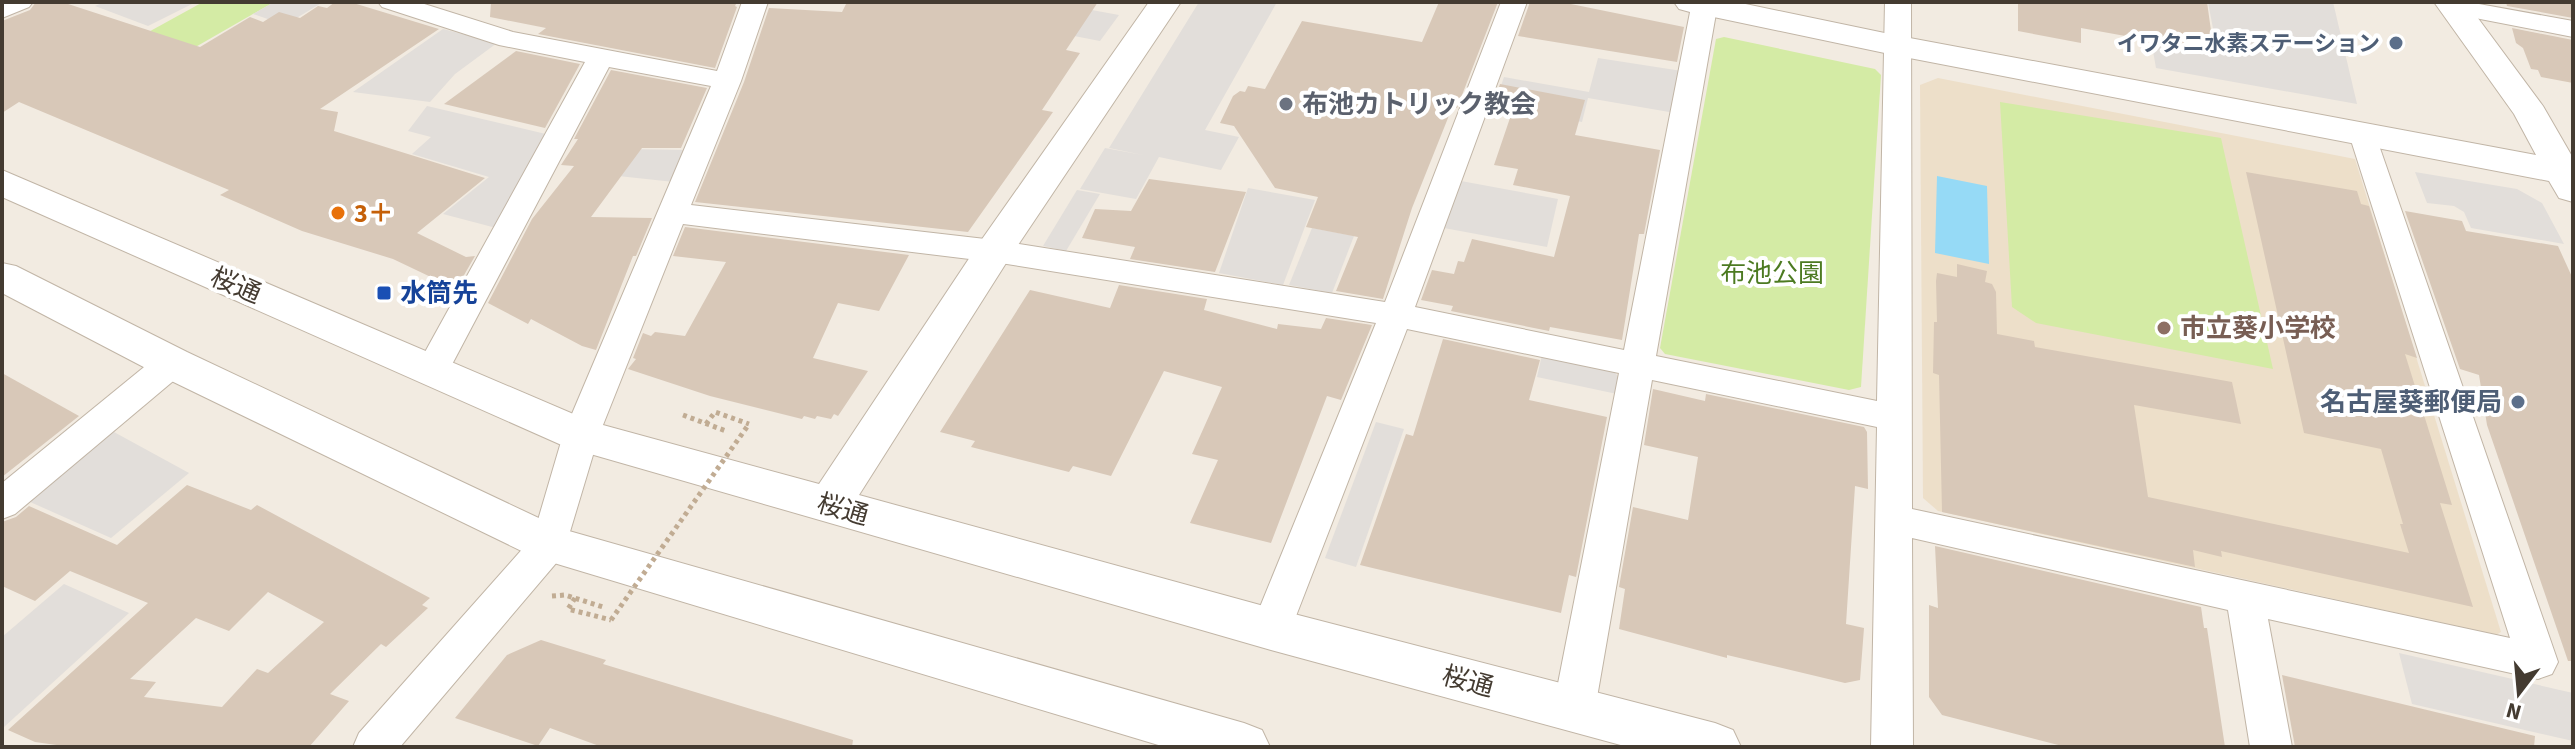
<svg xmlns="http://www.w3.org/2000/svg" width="2575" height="749" font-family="'Source Sans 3','Noto Sans JP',sans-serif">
  <rect width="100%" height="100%" fill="#f2ebe1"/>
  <!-- education -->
  <polygon fill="#eddfc9" points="1938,78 2355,159 2501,632 2496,635 1938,511 1923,498 1920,85"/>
  <!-- green -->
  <g fill="#d4eba5">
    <polygon points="203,2 274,2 159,68 114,51"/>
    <polygon points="1724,37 1875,69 1881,75 1861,387 1849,390 1665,354 1660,348 1716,39"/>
    <polygon points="2000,102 2221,138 2273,369 2036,323 2012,307"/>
  </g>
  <!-- parking -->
  <g fill="#e2deda">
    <polygon points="104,2 196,2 148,26 95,6"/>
    <polygon points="274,2 323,2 285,25 253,14"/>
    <polygon points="1199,2 1277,2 1205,130 1239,137 1221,170 1159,157 1136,199 1080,189 1105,148 1143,155 1109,148"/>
    <polygon points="2208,2 2333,2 2357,104 2156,68 2151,40 2217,50"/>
    <polygon points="1059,4 1119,15 1100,41 1038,29"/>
    <polygon points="443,29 497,43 455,74 430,102 353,92"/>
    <polygon points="1598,58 1682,71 1675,113 1588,98 1582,122 1494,106 1504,77 1589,92"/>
    <polygon points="427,106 550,135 500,229 443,214 489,177 412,154 431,137 408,131"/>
    <polygon points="622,149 689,150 674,182 609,175"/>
    <polygon points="2415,172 2517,189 2542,203 2564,244 2471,228 2464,212 2454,206 2427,203"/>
    <polygon points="1461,181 1558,199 1547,247 1444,228"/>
    <polygon points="1248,188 1315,200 1283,285 1219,273"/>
    <polygon points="1077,190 1100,194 1066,251 1043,246"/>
    <polygon points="1312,228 1354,236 1332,293 1289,285"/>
    <polygon points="1542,355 1611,368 1620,379 1617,394 1537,377"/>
    <polygon points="1376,422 1404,429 1356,567 1325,558"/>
    <polygon points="103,426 189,473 111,538 19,497"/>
    <polygon points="64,584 129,613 4,727 2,637"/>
    <polygon points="2399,653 2573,693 2573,741 2412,704"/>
  </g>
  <!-- water -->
  <polygon fill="#96daf6" points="1937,176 1987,186 1989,264 1935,253"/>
  <!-- building -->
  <g fill="#d8c8b8" fill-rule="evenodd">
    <polygon points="36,2 62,2 200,47 250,17 263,22 279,12 300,18 318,6 327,8 335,2 350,2 439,29 320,109 338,112 334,131 485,178 417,233 466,257 475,256 456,289 393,259 302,231 220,195 229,190 19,102 2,113 2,21 30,10"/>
    <polygon points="491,2 737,2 735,6 737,7 715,68 538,34 546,28 490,17"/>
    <polygon points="847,2 1098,2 1066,50 1080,53 1042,110 1053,112 968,232 695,202 744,82 769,8 842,12"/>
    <polygon points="1439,2 1498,2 1457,108 1452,108 1412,208 1383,299 1336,291 1358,237 1306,227 1318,197 1275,188 1234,126 1220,123 1233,96 1240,91 1245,92 1248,86 1265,89 1302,21 1422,42"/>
    <polygon points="1530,2 1561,2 1684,27 1677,62 1518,36"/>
    <polygon points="2018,2 2207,2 2214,52 2081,28 2081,43 2018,31"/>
    <polygon points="2506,2 2573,2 2573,18 2507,6"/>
    <polygon points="2512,28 2573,40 2573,83 2541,77 2538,70 2531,69 2523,48 2516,43"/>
    <polygon points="516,51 580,64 545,128 444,104"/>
    <polygon points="611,70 707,88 681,148 642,148 591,217 652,218 636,256 633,256 596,350 582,346 531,319 528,324 488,303 532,219 574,166 561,165 578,139 574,139"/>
    <polygon points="1500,84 1585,100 1575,135 1660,150 1644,234 1639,234 1622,340 1550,327 1549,331 1451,311 1453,306 1421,300 1432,270 1454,274 1458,261 1464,262 1472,239 1554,257 1570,196 1513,185 1518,169 1494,165 1510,118 1489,114"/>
    <polygon points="2246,172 2357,191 2361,204 2369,206 2417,358 2405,354 2452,505 2440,503 2473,607 2221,551 2222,557 2193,550 2195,567 1942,512 1939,375 1933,373 1934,322 1937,322 1936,281 1937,273 1957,277 1957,264 1987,271 1985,282 1992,284 1996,292 1997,334 2034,341 2035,347 2232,382 2241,424 2134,405 2148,497 2409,553 2400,524 2403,524 2381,449 2304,433"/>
    <polygon points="1149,179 1246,192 1215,272 1130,259 1135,247 1082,238 1095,209 1131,211"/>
    <polygon points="2405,211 2462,221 2466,231 2558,246 2573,279 2573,661 2568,661 2487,425 2479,375 2460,369"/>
    <polygon points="685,227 909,255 879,311 838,303 813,358 868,371 838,416 834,414 831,419 817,416 815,419 804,416 802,419 710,396 628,369 636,359 633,358 643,333 651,336 655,332 685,336 726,262 673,256"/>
    <polygon points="1119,285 1207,299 1204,310 1277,329 1278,324 1321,329 1326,318 1372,325 1341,400 1327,396 1271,543 1190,523 1218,460 1192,454 1222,387 1164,371 1111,476 1073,466 1069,472 971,447 975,441 940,432 1030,290 1110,308"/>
    <polygon points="1443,339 1540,360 1529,400 1607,417 1576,577 1569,575 1561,613 1360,565 1406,434 1413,436"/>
    <polygon points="2,373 79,416 2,477"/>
    <polygon points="1653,389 1705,401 1706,394 1864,427 1867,432 1868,489 1855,486 1846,624 1864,628 1860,680 1845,683 1727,655 1727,658 1619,629 1625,589 1619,587 1633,507 1688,520 1698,457 1644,445"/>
    <path d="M187,485L251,510L257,505L430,598L422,605L428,608L386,647L381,644L330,694L349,701L309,747H71L35,742L8,730L148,603L70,571L35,601L2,586V522L16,517L29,506L117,545ZM268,592L324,622L268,673L257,669L222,707L144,697L156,682L130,679L196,618L229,631Z"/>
    <polygon points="1935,546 2201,607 2204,628 2207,628 2225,747 2066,747 1942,715 1929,697 1929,605 1938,608"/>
    <polygon points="541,640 606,660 603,664 853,740 852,747 602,747 550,728 538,746 455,718 507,655"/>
    <polygon points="2282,675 2535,736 2534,747 2295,747"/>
  </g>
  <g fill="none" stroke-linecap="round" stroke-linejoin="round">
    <!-- minor casing -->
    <g stroke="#c1b5a6" stroke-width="2">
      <g id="minor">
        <polygon points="2,2 33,2 29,7 2,18"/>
        <polygon points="378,2 418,2 513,32 717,71 742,2 768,2 741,81 691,205 994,240 1385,302 1501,2 1527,2 1415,307 1624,350 1692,2 1718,2 1656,356 1877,401 1885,2 1911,2 1912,509 2510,638 2349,134 2353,128 2363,125 2373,128 2558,662 2552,674 2538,679 2268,619 2292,747 2250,747 2228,610 1912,538 1913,747 1871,747 1877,427 1652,380 1595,709 1589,722 1574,727 1559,722 1553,709 1619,373 1407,329 1291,629 1285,641 1271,646 1257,641 1251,629 1376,323 994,262 683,224 599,435 563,555 400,747 353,747 359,733 533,537 563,435 711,86 609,67 448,372 443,381 431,384 419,381 414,372 585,62 499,45 382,7"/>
        <polygon points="2443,2 2468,2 2573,21 2573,37 2444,12 2440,7"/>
        <polygon points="172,351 184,354 189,363 184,372 15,514 2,519 2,483 160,354"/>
      </g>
    </g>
    <!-- tertiary casing -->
    <g stroke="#c1b5a6" stroke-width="2">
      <g id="tertiary">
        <polygon points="1149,2 1181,2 1008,260 859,495 1271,608 1715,723 1733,730 1741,747 1628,747 1271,650 566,447 2,197 2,170 592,422 819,484 980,242"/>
        <polygon points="1674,2 1736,2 1899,36 2536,155 2514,114 2434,2 2466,2 2543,106 2573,158 2573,202 2559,198 2549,181 1899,56 1690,12 1679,9"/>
        <polygon points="2,263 16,266 187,352 562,529 1244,723 1262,730 1270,747 1165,747 534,557 157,374 2,293"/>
      </g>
    </g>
    <!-- path -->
    <g stroke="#c1ac93" stroke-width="5" stroke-dasharray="4 4" stroke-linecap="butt">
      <polyline points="683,415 726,431"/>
      <polyline points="706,424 715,412 749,424"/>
      <polyline points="552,596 565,595 603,607"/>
      <polyline points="575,598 568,609 611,620"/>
    </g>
    <!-- minor -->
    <use href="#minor" fill="#fff" fill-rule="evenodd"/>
    <!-- tertiary -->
    <use href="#tertiary" fill="#fff" fill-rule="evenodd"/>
    <!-- path-bridge -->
    <polyline stroke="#c1ac93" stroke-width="5" stroke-dasharray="4 4" stroke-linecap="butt" points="611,620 749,424"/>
  </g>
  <!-- markers -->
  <g fill="#5c6f8a" stroke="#fff" stroke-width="3">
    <circle cx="2396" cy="43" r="8"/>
    <circle cx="2518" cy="402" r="8"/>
  </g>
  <circle fill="#6b7280" stroke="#fff" stroke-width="3" cx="1286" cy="104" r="8"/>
  <circle fill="#e8710a" stroke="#fff" stroke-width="3" cx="338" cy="213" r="8"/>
  <rect fill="#1a4fb4" stroke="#fff" stroke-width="3" x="376" y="285" width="16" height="16" rx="4"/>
  <circle fill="#8d6e63" stroke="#fff" stroke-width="3" cx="2164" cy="328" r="8"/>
  <g text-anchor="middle" stroke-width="8" stroke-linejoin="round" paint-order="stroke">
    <!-- far-service labels -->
    <g font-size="22" font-weight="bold" fill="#4e5e75" stroke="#fff" text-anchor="end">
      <text x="2380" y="51">イワタニ水素ステーション</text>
    </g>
    <!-- worship labels -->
    <g font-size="26" font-weight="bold" fill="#5b616d" stroke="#fff" text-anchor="start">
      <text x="1302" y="113">布池カトリック教会</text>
    </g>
    <!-- food labels -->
    <g font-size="26" font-weight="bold" fill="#c56008" stroke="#fff" text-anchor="start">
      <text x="354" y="222">3＋</text>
    </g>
    <!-- park labels -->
    <g font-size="26" fill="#4c7a21" stroke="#fff">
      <text x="1772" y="282">布池公園</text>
    </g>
    <!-- street labels -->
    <g font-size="26" fill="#443b31" stroke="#fff">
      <text transform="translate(236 285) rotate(23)" y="9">桜通</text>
      <text transform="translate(843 509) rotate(16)" y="9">桜通</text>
      <text transform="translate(1468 681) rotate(15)" y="9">桜通</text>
    </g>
    <!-- transit labels -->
    <g font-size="26" font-weight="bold" fill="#164399" stroke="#fff" text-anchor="start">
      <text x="400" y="302">水筒先</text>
    </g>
    <!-- education labels -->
    <g font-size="26" font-weight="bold" fill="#785e54" stroke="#fff" text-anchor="start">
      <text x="2180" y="337">市立葵小学校</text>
    </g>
    <!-- service labels -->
    <g font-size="26" font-weight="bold" fill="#4e5e75" stroke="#fff" text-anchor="end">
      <text x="2502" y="411">名古屋葵郵便局</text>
    </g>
  </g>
  <!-- border -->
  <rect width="2575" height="749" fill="none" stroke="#443b31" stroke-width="8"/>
  <!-- north arrow -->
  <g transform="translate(2519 693) rotate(196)" stroke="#ffffff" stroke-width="6" paint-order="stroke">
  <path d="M0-6L14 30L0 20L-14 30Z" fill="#443b31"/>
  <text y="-12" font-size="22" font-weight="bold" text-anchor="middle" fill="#443b31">N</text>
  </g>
</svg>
